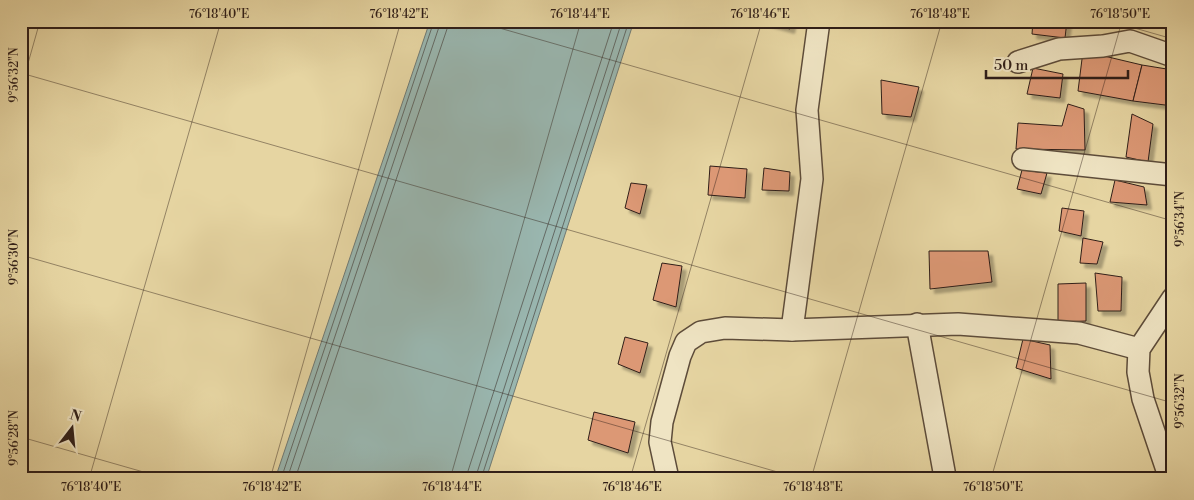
<svg xmlns="http://www.w3.org/2000/svg" width="1194" height="500" font-family="'Libre Bodoni',serif">
  <defs>
    <filter id="shadow"><feDropShadow dx="4.5" dy="4.5" stdDeviation="1" flood-color="#0004"/></filter>
  </defs>
  <rect width="100%" height="100%" fill="#e6d5a2"/>
  <filter id="stains"><feTurbulence type="fractalNoise" baseFrequency=".004" numOctaves="4"/><feColorMatrix values="0 0 0 0 .2 0 0 0 0 .09 0 0 0 0 .02 0 0 0 .5 -.17"/></filter>
  <radialGradient id="worn" r=".72"><stop offset=".6" stop-color="#630" stop-opacity="0"/><stop offset="1" stop-color="#630" stop-opacity=".3"/></radialGradient>
  <!-- water -->
  <polygon fill="#99b6af" stroke="#6f7973" points="430,21 634,21 486,479 275,479"/>
  <g fill="none" stroke-linecap="round" stroke-linejoin="round">
    <!-- shore -->
    <g stroke="#646a64" stroke-width="1">
      <polyline points="281,479 434,21"/>
      <polyline points="287,479 441,21"/>
      <polyline points="295,479 447,29 448,21"/>
      <polyline points="468,479 468,471 614,21"/>
      <polyline points="475,479 622,21"/>
      <polyline points="481,479 629,21"/>
    </g>
  </g>
  <!-- building -->
  <g fill="#dc9875" stroke="#2f1e18" filter="url(#shadow)">
    <polygon points="761,21 792,21 790,29"/>
    <polygon points="1033,21 1067,21 1065,38 1032,34"/>
    <polygon points="1083,51 1142,65 1133,101 1078,91"/>
    <polygon points="1142,65 1173,70 1173,106 1133,101"/>
    <polygon points="1033,68 1063,74 1060,98 1027,94"/>
    <polygon points="881,80 919,87 911,117 882,114"/>
    <polygon points="1068,104 1084,109 1085,150 1016,149 1018,123 1062,126"/>
    <polygon points="1132,114 1153,124 1148,162 1126,157"/>
    <polygon points="710,166 747,169 745,198 708,195"/>
    <polygon points="764,168 790,172 789,191 762,190"/>
    <polygon points="1022,170 1047,173 1041,194 1017,189"/>
    <polygon points="1115,180 1144,187 1147,205 1110,202"/>
    <polygon points="631,183 647,185 640,214 625,208"/>
    <polygon points="1062,208 1084,211 1081,236 1059,231"/>
    <polygon points="1083,238 1103,242 1097,264 1080,263"/>
    <polygon points="929,251 988,251 992,282 930,289"/>
    <polygon points="662,263 682,266 676,307 653,300"/>
    <polygon points="1095,273 1122,277 1121,311 1098,311"/>
    <polygon points="1086,283 1086,321 1058,322 1058,284"/>
    <polygon points="625,337 648,343 640,373 618,364"/>
    <polygon points="1023,339 1050,345 1051,379 1016,368"/>
    <polygon points="1172,363 1173,363 1173,432 1168,431"/>
    <polygon points="594,412 635,422 628,453 588,440"/>
  </g>
  <g fill="none" stroke-linecap="round" stroke-linejoin="round">
    <!-- minor casing -->
    <g stroke="#5d4c3a" stroke-width="24">
      <g id="minor">
        <polyline points="1018,62 1059,49 1103,46 1130,41 1173,56"/>
        <polyline points="1023,159 1173,175"/>
        <polyline points="917,324 945,477"/>
        <polyline points="792,330 958,324 1079,333 1139,349"/>
        <polyline points="668,479 660,442 662,422 680,356 686,342 701,332 725,328 792,330 812,179 807,110 819,21"/>
        <polyline points="1170,479 1143,399 1138,372 1139,349 1173,298"/>
      </g>
    </g>
    <!-- minor -->
    <use href="#minor" stroke="#efe4c3" stroke-width="21"/>
  </g>
  <!-- ticks -->
  <path fill="none" stroke="#2f1e18" stroke-width="1" stroke-opacity="0.45" d="M475,21L1173,221M1110,21L1173,39M21,73L1173,403M21,88L40,21M21,255L802,479M21,437L168,479M89,479L221,21M270,479L401,21M450,479L581,21M630,479L762,21M811,479L942,21M991,479L1122,21M1171,479L1173,474"/>
  <!-- margin -->
  <rect width="1194" height="500" fill="none" stroke="#e6d5a2" stroke-width="55"/>
  <!-- north arrow -->
  <g transform="translate(72 428) rotate(16)" stroke="#efe4c3" stroke-width="4" paint-order="stroke">
  <path d="M0-4L9 19L0 12L-9 19Z" fill="#2f1e18"/>
  <text y="-8" font-size="14" font-weight="bold" text-anchor="middle" fill="#2f1e18">N</text>
  </g>
  <!-- scale -->
  <path d="M986 70v8h142v-8" fill="none" stroke="#2f1e18" stroke-width="2.5"/>
  <text x="994" y="70" font-size="15" fill="#2f1e18" stroke="#efe4c3" stroke-width="4" paint-order="stroke">50 m</text>
  <rect x="28" y="28" width="1138" height="444" fill="none" stroke="#2f1e18" stroke-width="2"/>
  <g font-size="12" text-anchor="middle" fill="#2f1e18">
    <text x="219" y="18">76°18'40"E</text>
    <text x="399" y="18">76°18'42"E</text>
    <text x="580" y="18">76°18'44"E</text>
    <text x="760" y="18">76°18'46"E</text>
    <text x="940" y="18">76°18'48"E</text>
    <text x="1120" y="18">76°18'50"E</text>
    <text transform="translate(14 75) rotate(-90)" y="4">9°56'32"N</text>
    <text transform="translate(1180 219) rotate(-90)" y="4">9°56'34"N</text>
    <text transform="translate(14 257) rotate(-90)" y="4">9°56'30"N</text>
    <text transform="translate(1180 401) rotate(-90)" y="4">9°56'32"N</text>
    <text transform="translate(14 438) rotate(-90)" y="4">9°56'28"N</text>
    <text x="91" y="491">76°18'40"E</text>
    <text x="272" y="491">76°18'42"E</text>
    <text x="452" y="491">76°18'44"E</text>
    <text x="632" y="491">76°18'46"E</text>
    <text x="813" y="491">76°18'48"E</text>
    <text x="993" y="491">76°18'50"E</text>
  </g>
  <rect width="100%" height="100%" filter="url(#stains)"/>
  <rect width="100%" height="100%" fill="url(#worn)"/>
</svg>
